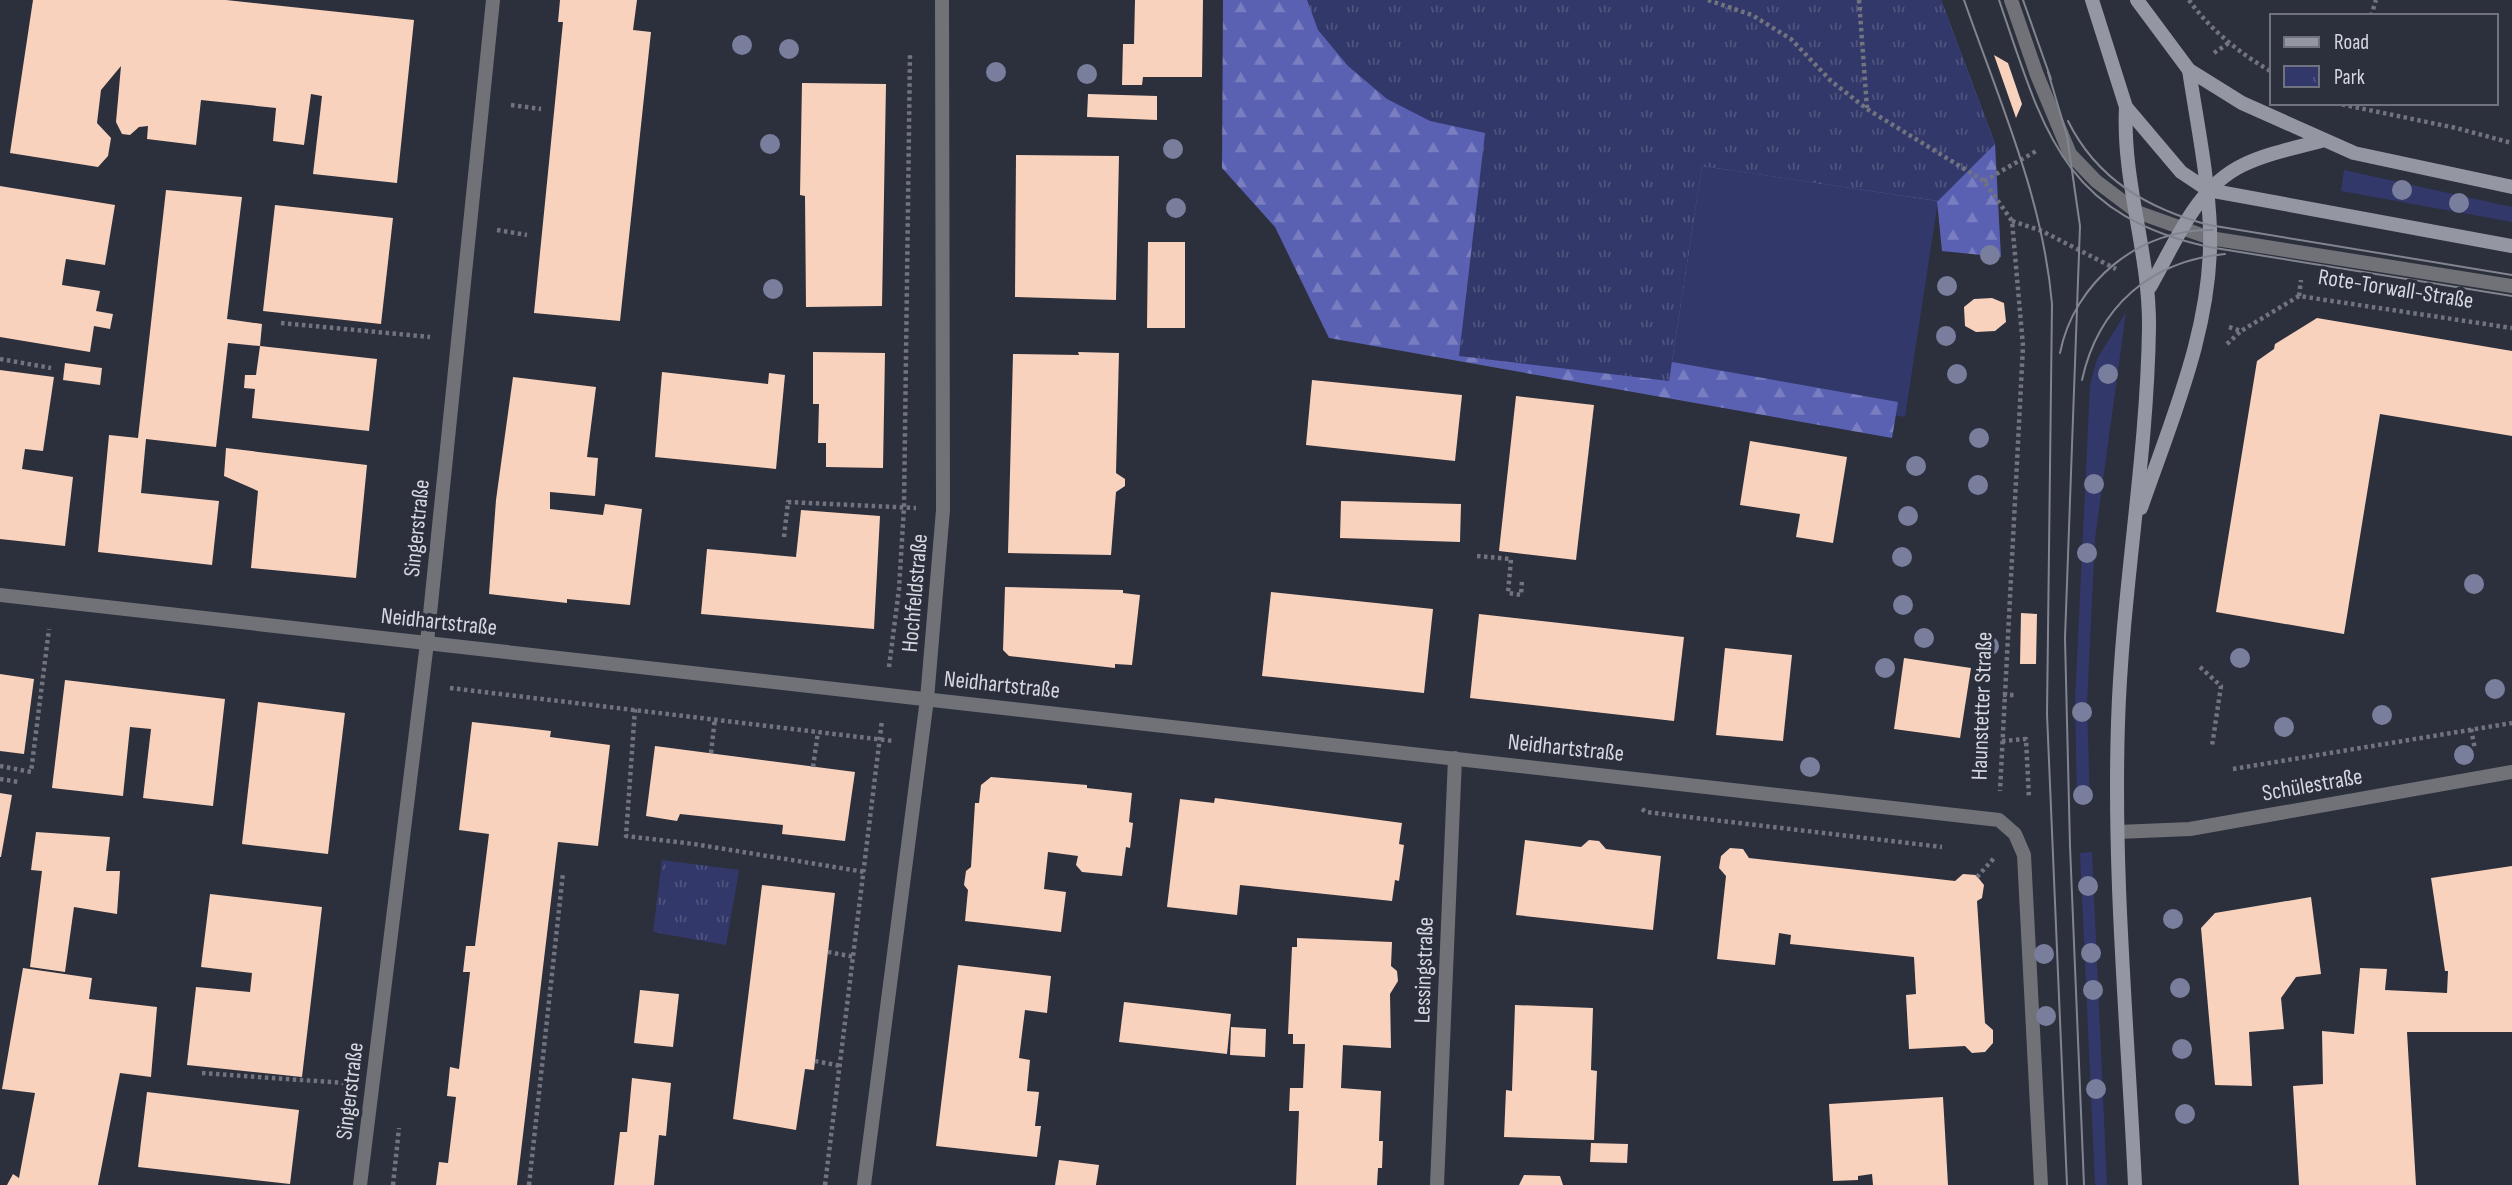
<svg xmlns="http://www.w3.org/2000/svg" width="2512" height="1185" font-family="'Sofia Sans Condensed',sans-serif">
  <defs>
    <pattern id="forest-firs" width="22" height="20" patternUnits="userSpaceOnUse" patternTransform="scale(1.75)"><rect width="22" height="20" fill="#5a61b3"/><path d="M5 1l3.5 6h-7zM16 11l3.5 6h-7z" fill="#797ec0"/></pattern>
    <pattern id="park-tufts" width="24" height="20" patternUnits="userSpaceOnUse" patternTransform="scale(1.75)"><rect width="24" height="20" fill="#33386a"/><path d="M3 7l-1-3M5 7V3M7 7l1-3M15 17l-1-3M17 17v-4M19 17l1-3" fill="none" stroke="#50547f"/></pattern>
  </defs>
  <rect width="100%" height="100%" fill="#2c2f3c"/>
  <!-- green -->
  <g fill="#33386a">
    <polygon points="1702,166 1938,201 1905,417 1669,381"/>
    <polygon points="2344,170 2512,207 2512,222 2341,191"/>
    <polygon points="2126,312 2095,539 2087,704 2090,802 2077,802 2075,701 2090,385 2097,359"/>
    <polygon points="2092,852 2107,1185 2095,1185 2080,853"/>
  </g>
  <!-- forest -->
  <polygon fill="url(#forest-firs)" points="1223,0 1941,0 1995,144 2001,257 1942,251 1937,201 1702,166 1672,362 1898,402 1892,438 1329,338 1275,227 1222,168"/>
  <!-- park -->
  <g fill="url(#park-tufts)">
    <polygon points="1307,0 1941,0 1995,144 1938,201 1702,166 1669,381 1459,356 1485,133 1430,121 1387,99 1348,66 1318,30"/>
    <polygon points="662,860 739,870 726,945 653,932"/>
  </g>
  <!-- building -->
  <g fill="#f8d2bd">
    <polygon points="33,0 226,0 414,20 397,183 313,174 322,96 311,94 304,145 273,141 276,108 201,100 196,145 147,139 148,126 139,127 130,135 122,134 116,122 121,66 101,90 97,123 111,138 108,156 98,167 10,153"/>
    <polygon points="560,0 637,0 633,30 651,32 620,321 534,313 563,22 558,22"/>
    <polygon points="1135,0 1203,0 1202,77 1143,77 1142,85 1122,85 1123,44 1134,44"/>
    <polygon points="1994,55 2008,63 2022,104 2016,118"/>
    <polygon points="802,83 886,84 882,306 806,307 805,196 800,195"/>
    <polygon points="1088,94 1157,96 1157,120 1087,117"/>
    <polygon points="1016,155 1119,156 1116,300 1015,297"/>
    <polygon points="0,186 115,205 105,265 66,259 64,271 62,285 100,291 96,311 113,314 110,329 94,326 90,352 0,337"/>
    <polygon points="166,190 242,197 227,319 262,324 260,346 228,343 216,447 146,439 141,493 219,501 212,565 98,552 109,435 138,438"/>
    <polygon points="275,205 393,218 381,324 263,311"/>
    <polygon points="1148,242 1185,242 1185,328 1147,328"/>
    <polygon points="1992,298 2004,303 2006,322 1995,331 1976,332 1965,326 1964,307 1974,299"/>
    <polygon points="2317,318 2512,351 2512,436 2380,414 2344,634 2216,612 2257,361 2274,349 2275,344"/>
    <polygon points="260,346 377,359 369,431 252,418 255,389 244,388 245,375 256,375"/>
    <polygon points="813,352 885,353 883,468 826,467 826,443 818,443 819,404 813,404"/>
    <polygon points="1078,352 1119,353 1116,473 1125,479 1125,486 1116,492 1111,555 1008,553 1013,354 1079,355"/>
    <polygon points="65,363 102,368 100,385 63,380"/>
    <polygon points="0,370 54,377 43,451 25,449 22,469 73,477 65,546 0,539"/>
    <polygon points="662,372 768,384 769,373 785,375 776,469 655,457"/>
    <polygon points="513,377 596,387 587,457 598,458 595,496 550,492 550,509 603,515 605,504 642,509 630,605 567,599 567,603 489,594 496,500"/>
    <polygon points="1312,380 1462,395 1455,461 1306,445"/>
    <polygon points="1516,396 1594,405 1576,560 1499,551"/>
    <polygon points="1750,441 1847,457 1833,543 1796,537 1800,514 1740,505"/>
    <polygon points="226,448 367,465 356,578 251,568 258,491 224,476"/>
    <polygon points="1341,501 1461,504 1460,542 1340,538"/>
    <polygon points="801,510 880,516 874,629 701,614 707,549 796,557"/>
    <polygon points="1005,587 1123,590 1123,593 1140,595 1132,665 1115,664 1115,668 1009,656 1003,650"/>
    <polygon points="1271,592 1433,609 1424,693 1262,676"/>
    <polygon points="2021,613 2037,614 2036,664 2020,664"/>
    <polygon points="1479,614 1684,637 1674,721 1470,698"/>
    <polygon points="1725,648 1792,655 1783,741 1716,735"/>
    <polygon points="1904,658 1971,668 1960,738 1894,729"/>
    <polygon points="0,674 34,679 24,754 0,751"/>
    <polygon points="65,680 225,699 213,806 143,798 151,729 130,727 123,796 52,788"/>
    <polygon points="258,702 345,713 328,854 242,844"/>
    <polygon points="472,722 551,731 550,737 610,745 598,846 558,842 517,1185 436,1185 439,1162 448,1163 456,1097 447,1096 450,1067 459,1069 470,972 463,972 466,946 475,946 489,834 459,830"/>
    <polygon points="655,746 855,772 845,841 782,834 783,825 754,822 680,814 677,821 646,816"/>
    <polygon points="991,777 1087,785 1087,788 1132,793 1129,822 1133,823 1130,848 1126,847 1122,876 1082,872 1076,865 1078,856 1048,852 1044,889 1066,892 1061,932 965,921 968,890 964,885 966,871 971,867 975,803 979,803 981,785"/>
    <polygon points="0,793 12,795 1,857 0,857"/>
    <polygon points="1215,798 1402,823 1399,844 1404,845 1399,881 1395,880 1392,901 1240,885 1237,915 1167,907 1180,799 1214,803"/>
    <polygon points="36,832 110,837 106,871 120,871 117,914 74,907 65,972 30,967 42,871 31,870"/>
    <polygon points="1525,840 1581,847 1589,840 1599,841 1606,849 1661,856 1653,930 1516,915"/>
    <polygon points="1730,848 1743,849 1749,858 1849,869 1955,881 1963,874 1976,875 1984,885 1982,898 1977,901 1985,1023 1993,1030 1993,1043 1985,1052 1972,1053 1965,1046 1909,1049 1906,995 1916,994 1914,957 1790,944 1791,935 1779,933 1775,965 1717,959 1726,876 1719,868 1721,856"/>
    <polygon points="2512,866 2512,1032 2407,1032 2416,1185 2299,1185 2293,1086 2323,1084 2322,1031 2354,1034 2360,968 2387,969 2385,990 2447,993 2448,971 2445,971 2431,878"/>
    <polygon points="762,885 835,893 814,1070 805,1069 796,1130 733,1119"/>
    <polygon points="210,894 322,907 302,1077 187,1065 196,987 250,992 252,973 201,967"/>
    <polygon points="2311,897 2321,974 2296,977 2281,998 2284,1029 2249,1032 2252,1086 2215,1085 2201,928 2215,913"/>
    <polygon points="1297,938 1392,942 1391,966 1397,971 1398,981 1390,994 1391,1048 1343,1045 1341,1088 1381,1091 1379,1141 1383,1141 1382,1168 1378,1168 1377,1185 1296,1185 1299,1111 1289,1111 1290,1088 1303,1088 1305,1044 1293,1044 1293,1034 1288,1034 1292,947 1297,947"/>
    <polygon points="958,965 1051,976 1047,1013 1025,1010 1019,1058 1030,1060 1027,1091 1039,1092 1035,1126 1041,1126 1037,1157 936,1146"/>
    <polygon points="23,968 92,978 89,999 157,1007 151,1077 120,1073 98,1185 7,1185 13,1174 19,1178 35,1093 2,1089"/>
    <polygon points="640,990 679,994 673,1047 634,1043"/>
    <polygon points="1124,1002 1231,1014 1227,1054 1119,1042"/>
    <polygon points="1515,1005 1593,1008 1591,1070 1597,1071 1594,1140 1504,1137 1506,1090 1512,1091"/>
    <polygon points="1231,1027 1266,1029 1265,1057 1230,1055"/>
    <polygon points="632,1078 671,1083 666,1136 659,1135 654,1185 614,1185 620,1132 627,1132"/>
    <polygon points="147,1092 299,1110 290,1184 138,1167"/>
    <polygon points="1943,1097 1948,1185 1873,1185 1872,1174 1858,1176 1858,1180 1833,1181 1829,1104"/>
    <polygon points="1591,1143 1628,1144 1627,1163 1590,1162"/>
    <polygon points="1059,1160 1099,1165 1096,1185 1055,1185"/>
    <polygon points="1524,1175 1560,1176 1563,1185 1519,1185"/>
  </g>
  <g fill="none" stroke-linecap="round" stroke-linejoin="round">
    <!-- path -->
    <g stroke="#71747f" stroke-width="4.5" stroke-dasharray="3.5 3.5" stroke-linecap="butt">
      <polyline points="1708,0 1752,15 1791,39 1831,81 1867,109 1984,181 2012,221 2023,346 2000,791"/>
      <polyline points="1859,0 1867,108"/>
      <path d="M2189,0C2209,29 2242,55 2272,72"/>
      <polyline points="2371,16 2376,0"/>
      <polyline points="2214,53 2230,42"/>
      <polyline points="2335,103 2456,128 2512,143"/>
      <polyline points="511,105 541,109"/>
      <polyline points="1984,181 2038,150"/>
      <polyline points="2012,221 2042,231 2116,269"/>
      <polyline points="497,230 527,235"/>
      <polyline points="2299,296 2301,280"/>
      <polyline points="281,323 430,337"/>
      <polyline points="2229,327 2241,331 2299,296 2512,328"/>
      <polyline points="2227,344 2241,331"/>
      <polyline points="0,359 51,368"/>
      <polyline points="784,537 788,502 916,508"/>
      <polyline points="1477,556 1511,559 1508,593 1521,595 1522,581"/>
      <polyline points="889,667 899,589 904,507 910,53"/>
      <polyline points="2200,667 2221,686 2212,746"/>
      <polyline points="450,688 893,741"/>
      <polyline points="2003,695 2015,695"/>
      <polyline points="635,709 626,836 694,844 865,872"/>
      <polyline points="2471,729 2475,749"/>
      <polyline points="2002,741 2026,739 2029,798"/>
      <polyline points="711,753 715,718"/>
      <polyline points="0,766 31,772 49,629"/>
      <polyline points="813,767 818,732"/>
      <polyline points="2233,769 2512,723"/>
      <polyline points="0,779 19,782"/>
      <polyline points="1642,809 1646,812 1942,847"/>
      <polyline points="1977,877 1995,857"/>
      <polyline points="828,952 855,957"/>
      <polyline points="815,1061 841,1066"/>
      <polyline points="202,1073 344,1083"/>
      <polyline points="393,1185 399,1128"/>
      <polyline points="529,1185 563,873"/>
      <polyline points="825,1185 882,720"/>
    </g>
    <!-- lane -->
    <polyline stroke="#707278" stroke-width="14" points="2011,0 2037,75 2070,154 2096,181 2137,212 2210,238 2512,286"/>
    <!-- street -->
    <g stroke="#707278" stroke-width="14">
      <polyline points="0,595 1999,820 2015,834 2024,855 2041,1185"/>
      <polyline points="2118,832 2190,829 2512,772"/>
      <polyline points="360,1185 427,643 493,0"/>
      <polyline points="864,1185 927,699 943,510 942,0"/>
      <polyline points="1437,1185 1455,758"/>
    </g>
    <!-- secondary -->
    <g stroke="#9496a1" stroke-width="14">
      <polyline points="2092,0 2126,107 2181,172 2208,190 2512,246"/>
      <polyline points="2137,0 2189,70 2242,103 2354,153 2512,187"/>
      <path d="M2126,107C2122,182 2150,253 2149,328C2147,460 2122,591 2118,723C2113,877 2128,1032 2135,1185"/>
      <path d="M2150,287C2175,244 2195,188 2243,165C2268,153 2295,148 2321,141"/>
      <path d="M2141,508C2172,418 2213,326 2210,229C2208,175 2197,123 2189,70"/>
    </g>
    <!-- tram -->
    <g stroke="#82858f" stroke-width="2">
      <path d="M1964,0C1999,100 2043,198 2052,304L2047,714L2067,1185"/>
      <path d="M1999,0C2043,128 2061,215 2209,247L2512,296"/>
      <polyline points="2023,0 2051,79"/>
      <polyline points="2048,72 2067,136 2080,226 2065,638 2070,846 2084,1185"/>
      <path d="M2068,121C2097,180 2149,209 2209,225L2512,275"/>
      <path d="M2060,353C2074,282 2140,228 2213,230"/>
      <path d="M2082,380C2098,307 2150,261 2225,254"/>
    </g>
  </g>
  <!-- trees -->
  <g fill="#797e9d">
    <circle cx="742" cy="45" r="10"/>
    <circle cx="789" cy="49" r="10"/>
    <circle cx="996" cy="72" r="10"/>
    <circle cx="1087" cy="74" r="10"/>
    <circle cx="770" cy="144" r="10"/>
    <circle cx="1173" cy="149" r="10"/>
    <circle cx="2402" cy="190" r="10"/>
    <circle cx="2459" cy="203" r="10"/>
    <circle cx="1176" cy="208" r="10"/>
    <circle cx="1990" cy="255" r="10"/>
    <circle cx="1947" cy="286" r="10"/>
    <circle cx="773" cy="289" r="10"/>
    <circle cx="1946" cy="336" r="10"/>
    <circle cx="1957" cy="374" r="10"/>
    <circle cx="2108" cy="374" r="10"/>
    <circle cx="1979" cy="438" r="10"/>
    <circle cx="1916" cy="466" r="10"/>
    <circle cx="2094" cy="484" r="10"/>
    <circle cx="1978" cy="485" r="10"/>
    <circle cx="1908" cy="516" r="10"/>
    <circle cx="2087" cy="553" r="10"/>
    <circle cx="1902" cy="557" r="10"/>
    <circle cx="2474" cy="584" r="10"/>
    <circle cx="1903" cy="605" r="10"/>
    <circle cx="1924" cy="638" r="10"/>
    <circle cx="1989" cy="646" r="10"/>
    <circle cx="2240" cy="658" r="10"/>
    <circle cx="1885" cy="668" r="10"/>
    <circle cx="2495" cy="689" r="10"/>
    <circle cx="2082" cy="712" r="10"/>
    <circle cx="2382" cy="715" r="10"/>
    <circle cx="2284" cy="727" r="10"/>
    <circle cx="2464" cy="755" r="10"/>
    <circle cx="1810" cy="767" r="10"/>
    <circle cx="2083" cy="795" r="10"/>
    <circle cx="2088" cy="886" r="10"/>
    <circle cx="2173" cy="919" r="10"/>
    <circle cx="2091" cy="953" r="10"/>
    <circle cx="2044" cy="954" r="10"/>
    <circle cx="2180" cy="988" r="10"/>
    <circle cx="2093" cy="990" r="10"/>
    <circle cx="2046" cy="1016" r="10"/>
    <circle cx="2182" cy="1049" r="10"/>
    <circle cx="2096" cy="1089" r="10"/>
    <circle cx="2185" cy="1114" r="10"/>
  </g>
  <g text-anchor="middle" stroke-width="7" stroke-linejoin="round" paint-order="stroke">
    <!-- street labels -->
    <g font-size="23" fill="#d6d8e0" stroke="#2c2f3c">
      <text transform="translate(2396 288) rotate(9)" y="8">Rote-Torwall-Straße</text>
      <text transform="translate(416 528) rotate(-84)" y="8">Singerstraße</text>
      <text transform="translate(914 593) rotate(-85)" y="8">Hochfeldstraße</text>
      <text transform="translate(439 621) rotate(6)" y="8">Neidhartstraße</text>
      <text transform="translate(1002 684) rotate(6)" y="8">Neidhartstraße</text>
      <text transform="translate(1981 706) rotate(-88)" y="8">Haunstetter Straße</text>
      <text transform="translate(1566 747) rotate(6)" y="8">Neidhartstraße</text>
      <text transform="translate(2312 784) rotate(-10)" y="8">Schülestraße</text>
      <text transform="translate(1423 970) rotate(-88)" y="8">Lessingstraße</text>
      <text transform="translate(349 1091) rotate(-83)" y="8">Singerstraße</text>
    </g>
  </g>
  <!-- legend -->
  <rect x="2270" y="14" width="228" height="91" fill="#2c2f3c" stroke="#70737e" stroke-width="2"/>
  <rect x="2284" y="37" width="35" height="10" fill="#9496a1" stroke="#70737e" stroke-width="2"/>
  <text x="2334" y="49" font-size="21" fill="#d6d8e0">Road</text>
  <rect x="2284" y="66" width="35" height="21" fill="url(#park-tufts)" stroke="#70737e" stroke-width="2"/>
  <text x="2334" y="84" font-size="21" fill="#d6d8e0">Park</text>
</svg>
